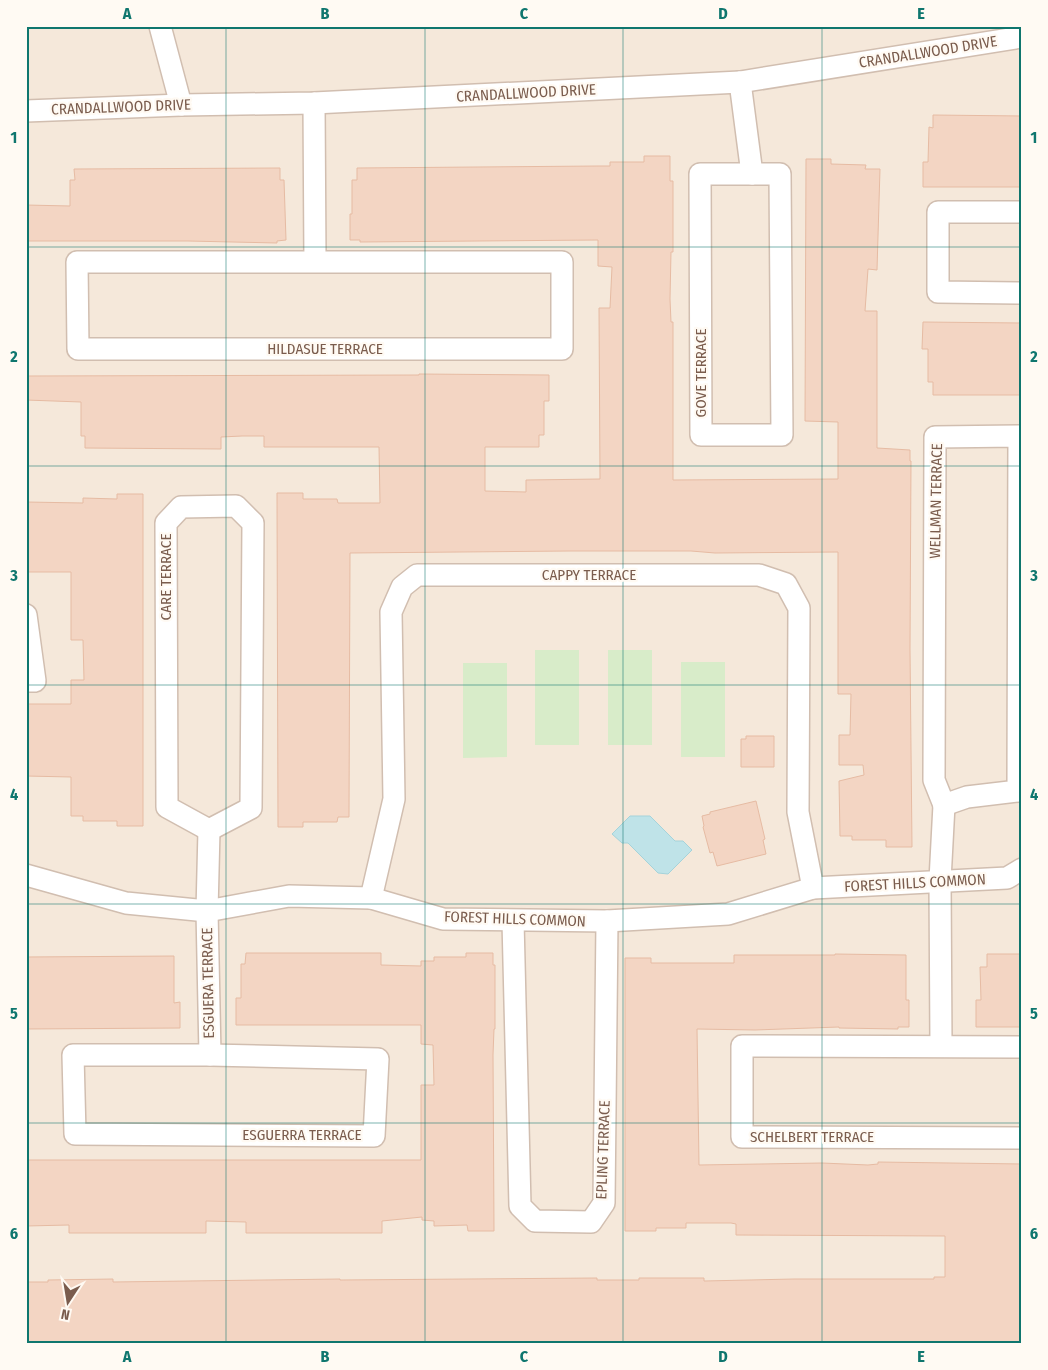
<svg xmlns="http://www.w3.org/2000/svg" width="1048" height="1370" font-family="'Fira Sans Condensed',sans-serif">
  <rect width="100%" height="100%" fill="#fdf6ec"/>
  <!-- residential -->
  <rect fill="#f5e8da" x="26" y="26" width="996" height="1318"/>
  <!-- green -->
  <g fill="#d8ecc9">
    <rect x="535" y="650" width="44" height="95"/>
    <rect x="608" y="650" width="44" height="95"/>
    <rect x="681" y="662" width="44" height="95"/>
    <polygon points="463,663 507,663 507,757 463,758"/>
  </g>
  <!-- water -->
  <polygon fill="#bfe3e8" stroke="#a5d3da" points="630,816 650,816 675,841 683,841 692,850 668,874 658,873 628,843 622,843 612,834"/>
  <!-- building -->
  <g fill="#f3d5c3" stroke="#e6bba3">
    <polygon points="933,115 1022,116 1022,187 923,187 923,162 928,162 929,127 933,128"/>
    <polygon points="644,156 670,156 670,181 673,181 673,252 671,252 670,299 671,322 673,322 673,480 838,479 838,422 805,421 806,159 831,159 831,164 866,165 865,169 880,169 877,270 868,269 865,311 877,311 877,448 910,450 910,461 911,461 910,649 912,847 886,847 886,840 852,840 852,836 840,836 839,781 864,775 863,765 839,765 839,735 850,735 851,694 838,694 838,552 715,553 691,551 570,551 350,553 349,817 338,817 337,822 303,822 303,827 278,827 277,493 303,493 303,499 337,499 338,503 380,503 379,447 264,447 264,436 242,436 221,437 221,449 85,448 85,436 81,436 81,402 26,400 26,376 419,375 419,374 549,375 549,401 544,401 544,435 539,435 539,447 485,447 485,491 526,492 526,480 600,479 599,308 610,308 612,267 598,266 598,240 360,242 360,240 350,240 350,214 352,214 352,180 357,180 357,168 598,166 610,166 610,162 644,162"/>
    <polygon points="280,168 280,180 284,180 286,240 277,241 277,243 188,241 26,241 26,205 70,206 70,180 75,180 74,169"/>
    <polygon points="923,322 1022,323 1022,395 933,395 933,382 928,382 928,349 922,349"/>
    <polygon points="117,494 143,494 143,826 117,826 117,821 83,821 83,816 71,816 71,777 26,776 26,704 71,704 71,680 84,680 83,640 71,640 71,572 26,572 26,502 83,503 83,498 117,499"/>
    <polygon points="746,736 774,736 774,767 741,767 741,739 746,739"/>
    <polygon points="756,801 765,839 763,840 766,854 717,866 713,852 710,853 703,827 704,826 702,816 710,814 710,812"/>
    <polygon points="246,953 381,953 381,965 421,966 421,961 434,961 434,957 466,957 466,953 493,953 493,965 495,965 495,1029 494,1029 493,1055 494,1231 468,1231 467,1225 434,1226 434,1221 422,1220 422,1217 382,1221 382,1233 246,1233 246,1222 206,1221 206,1233 69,1233 69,1225 26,1226 26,1160 421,1160 421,1085 434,1085 433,1045 421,1044 421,1025 236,1025 236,998 241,998 241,964 245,964"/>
    <polygon points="835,954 906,955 906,1000 909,1000 909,1027 898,1027 898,1029 839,1028 839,1027 755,1030 697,1029 699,1165 822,1163 868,1165 878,1164 878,1162 1022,1164 1022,1344 26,1344 26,1282 48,1282 48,1280 113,1279 113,1282 340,1279 340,1280 597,1278 597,1280 639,1280 639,1278 704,1278 704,1281 794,1279 934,1279 934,1277 945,1277 945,1236 736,1235 736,1224 731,1223 686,1223 686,1228 656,1228 656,1231 625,1231 625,958 651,958 651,963 734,963 734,955 835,955"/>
    <polygon points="987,954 1022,954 1022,1027 976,1027 976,1000 981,1000 980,967 987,967"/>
    <polygon points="174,956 174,1003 180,1002 180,1028 26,1029 26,957"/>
  </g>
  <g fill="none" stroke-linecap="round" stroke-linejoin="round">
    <!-- street casing -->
    <g stroke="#d1beb0" stroke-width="24">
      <g id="street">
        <polyline points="160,26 181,105"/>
        <polyline points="740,82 752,174"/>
        <polyline points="314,103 315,261"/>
        <polyline points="26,111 181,105 314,103 740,82 1022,37"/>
        <polygon points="700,174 780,174 782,435 701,435"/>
        <polyline points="1022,212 938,212 938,292 1022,293"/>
        <polygon points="77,262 562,262 562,349 78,349"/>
        <polygon points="1019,436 1018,791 967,797 944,805 934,780 935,437"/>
        <polygon points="236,506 253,523 251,808 209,830 167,807 166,523 181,507"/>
        <polyline points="26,615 35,681 26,681"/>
        <polyline points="209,830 207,911 210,1055"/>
        <polyline points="26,875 126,903 207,911 289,896 371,898 443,919 607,921 728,914 813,888 1007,878 1022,869"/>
        <polyline points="371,898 394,799 391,612 402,587 417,575 759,575 786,584 799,608 798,812 813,888"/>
        <polyline points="513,921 520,1206 535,1221 591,1222 604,1203 607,921"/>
        <polyline points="941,1046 940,880 944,805"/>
        <polyline points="1022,1047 742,1046 742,1137 1022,1138"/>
        <polygon points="73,1055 210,1055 378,1059 374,1136 75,1134"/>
      </g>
    </g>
    <!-- street -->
    <use href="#street" stroke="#fff" stroke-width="21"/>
  </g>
  <!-- grid -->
  <path fill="none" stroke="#0f766e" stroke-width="1" stroke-opacity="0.55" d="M226,26V1344M425,26V1344M623,26V1344M822,26V1344M26,247H1022M26,466H1022M26,685H1022M26,904H1022M26,1123H1022"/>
  <g text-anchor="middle" stroke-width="4.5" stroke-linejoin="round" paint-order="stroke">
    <!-- street labels -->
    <g font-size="15" fill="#7a5c4d" stroke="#fffaf3">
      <text transform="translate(928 52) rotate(-9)" y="5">CRANDALLWOOD DRIVE</text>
      <text transform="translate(526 93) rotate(-3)" y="5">CRANDALLWOOD DRIVE</text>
      <text transform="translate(121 107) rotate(-2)" y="5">CRANDALLWOOD DRIVE</text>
      <text x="325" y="354">HILDASUE TERRACE</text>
      <text transform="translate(701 373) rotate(-90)" y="5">GOVE TERRACE</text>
      <text transform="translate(936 501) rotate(-89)" y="5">WELLMAN TERRACE</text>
      <text x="589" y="580">CAPPY TERRACE</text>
      <text transform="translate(166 577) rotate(-90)" y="5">CARE TERRACE</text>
      <text transform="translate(915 883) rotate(-3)" y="5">FOREST HILLS COMMON</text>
      <text transform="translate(515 919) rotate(2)" y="5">FOREST HILLS COMMON</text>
      <text transform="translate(208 983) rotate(-91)" y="5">ESGUERA TERRACE</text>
      <text x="302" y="1140">ESGUERRA TERRACE</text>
      <text x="812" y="1142">SCHELBERT TERRACE</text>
      <text transform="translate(603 1150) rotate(-88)" y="5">EPLING TERRACE</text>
    </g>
  </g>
  <!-- border -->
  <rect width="1048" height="1370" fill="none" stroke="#fffaf3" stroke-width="55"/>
  <!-- north arrow -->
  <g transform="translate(68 1302) rotate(192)" stroke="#fffaf3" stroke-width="4" paint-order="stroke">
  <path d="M0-4L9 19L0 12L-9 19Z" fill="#7a5c4d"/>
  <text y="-8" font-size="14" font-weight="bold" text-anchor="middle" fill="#7a5c4d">N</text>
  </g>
  <rect x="28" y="28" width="992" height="1314" fill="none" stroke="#0f766e" stroke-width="2"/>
  <g font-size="16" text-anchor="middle" font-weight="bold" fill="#0f766e">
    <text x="127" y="19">A</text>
    <text x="325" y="19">B</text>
    <text x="524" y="19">C</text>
    <text x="723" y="19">D</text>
    <text x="921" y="19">E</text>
    <text x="14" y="143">1</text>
    <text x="1034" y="143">1</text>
    <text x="14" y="362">2</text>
    <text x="1034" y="362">2</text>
    <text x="14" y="581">3</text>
    <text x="1034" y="581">3</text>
    <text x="14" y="800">4</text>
    <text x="1034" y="800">4</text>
    <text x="14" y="1019">5</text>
    <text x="1034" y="1019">5</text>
    <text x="14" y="1239">6</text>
    <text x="1034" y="1239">6</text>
    <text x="127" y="1362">A</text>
    <text x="325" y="1362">B</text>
    <text x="524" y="1362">C</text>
    <text x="723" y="1362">D</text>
    <text x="921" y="1362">E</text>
  </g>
</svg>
